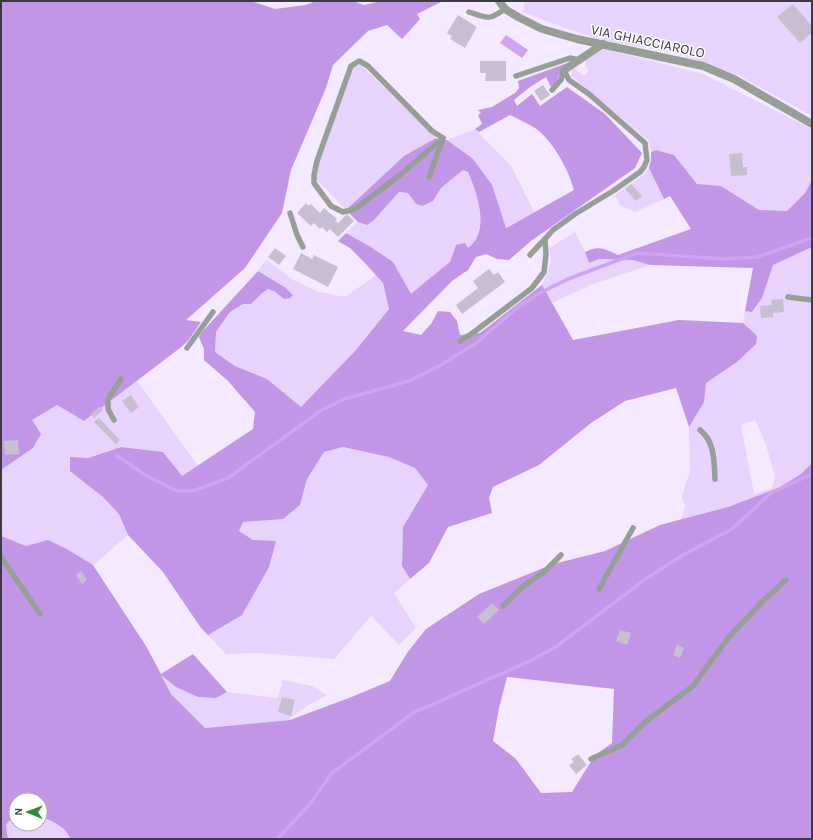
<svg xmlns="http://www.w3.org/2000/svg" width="813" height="840" font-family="Karla,sans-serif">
  <rect width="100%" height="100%" fill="#f4e9fe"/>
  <!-- green -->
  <g fill="#e7d3fb" fill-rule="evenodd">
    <polygon points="525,1 812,1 812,116 738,75 679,54 594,38 535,17 523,12"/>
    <path d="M604,49L703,74L812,129V180L805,193L787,211L759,210L721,186L697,184L674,155L656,150L651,152L648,140L571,76L572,69L573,67L584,76L589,70C585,66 585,64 587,59Z"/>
    <polygon points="359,65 364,68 436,138 404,156 346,210 316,179 319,162 354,66"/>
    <polygon points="475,129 511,166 534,212 505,228 492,185 447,140"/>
    <polygon points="649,168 664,199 635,212 620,205 615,195 642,176"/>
    <path d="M463,170L468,172C477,193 491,231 468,248L456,245L450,262L435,274L411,295L393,262L371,247L346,233L358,222L367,225L374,220L399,192L408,193L416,204L433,201L441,188Z"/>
    <polygon points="575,232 585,252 589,263 599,259 633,260 650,265 593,284 552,303 542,285 548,272 551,259 549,248"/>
    <path d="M810,248H812V463L801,474L780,487L728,507L680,520L683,513L685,506L682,496L690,471L689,427L704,402L706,383L737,362L756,336L743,323L745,311L753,312L762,298L773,265ZM755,420L766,445L775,476L772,488L754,494L741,425Z"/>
    <polygon points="266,260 295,281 319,292 345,297 376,275 383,283 389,309 356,350 301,408 267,379 235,366 215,352 216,332 230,312 243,304 251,304 261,294 268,289 274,291 284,299 293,294 286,288 258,271"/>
    <polygon points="137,381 198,466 182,476 163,452 121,447 87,458 71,471 103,497 119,514 128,535 93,565 67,549 48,540 26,546 2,537 1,470 33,448 32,420 57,405 84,421"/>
    <polygon points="343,447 389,457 415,468 428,485 403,527 402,565 410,579 394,593 416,628 399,645 371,616 334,659 258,653 226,654 208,635 242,615 253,540 239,531 243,522 283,519 300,505 307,479 324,452"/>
    <polygon points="161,674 176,687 216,698 227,692 278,698 283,680 312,686 327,695 310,704 291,717 290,720 205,728 171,694"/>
    <path d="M40,816L43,817C52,822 68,827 70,839H8L6,825L9,821H16V824H21L23,831H32L35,824H40Z"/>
  </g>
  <!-- forest -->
  <g fill="#c196e6" fill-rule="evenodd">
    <polygon points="1,1 251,1 275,9 306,5 316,1 353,1 364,5 381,1 441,2 417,14 420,19 402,39 387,25 368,31 333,65 326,88 291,170 282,213 245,268 186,320 201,322 188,341 180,348 84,421 57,405 32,420 41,434 33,448 1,470"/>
    <path d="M570,62L559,76L557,82L551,87L546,77L530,87L514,100L517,106L532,94L540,106L567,87L605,114L642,153L635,168L531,241L509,260L497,259L486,254L476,257L468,270L452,281L403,331L421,335L431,324L438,311L450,312L457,321L460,335L480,333L542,285L573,340L679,320L743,323L757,336L756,344L737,362L706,383L704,402L689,427L676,388L625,401L591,423L539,465L493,487L489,498L492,513L448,527L429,563L410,579L402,566L403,527L428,485L415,468L389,457L343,447L324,452L307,479L300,505L283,519L243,522L239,531L253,540L276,541L269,567L242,615L208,635L201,628L163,572L128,535L119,514L103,497L70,471V457L88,458L121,447L163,452L182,476L253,429L255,412L228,381L204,360V349L199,337L202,332L258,271L286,288L293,295L290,298L284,299L274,291L268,289L261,294L251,304H243L230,312L216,332L215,352L235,366L267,379L301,407L356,350L389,309L383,283L365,263L350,248L338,241L346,233L371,247L393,262L411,294L435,274L450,262L456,245L465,243L468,248C491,231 477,193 468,172L463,170L441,188L433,201L422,206L416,204L408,193L399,192L374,220L367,225L358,222L346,210L404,156L436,138L439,140H447L473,159L492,185L506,228L574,190C569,170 553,141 535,128C527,123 518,119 510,115L479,132L475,129L482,124L478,115L481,113L478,110L492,107L515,93L519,88L518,81Z"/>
    <path d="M656,150L674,155L697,184L721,186L759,210L787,211L805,193L812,180V248H810L773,265L762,298L752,312L745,311L753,268L650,265L633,260L599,259L589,263L585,252C600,245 604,249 618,255L691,229L670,196L664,199L649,168L651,160V152Z"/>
    <path d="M812,463V839H70C67,827 53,822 43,817L40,816V800H16V821H9L6,825L8,839H1V536L26,546L48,540L67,549L93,565L146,646L161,674L193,654L227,692L216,698L198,697L176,687L161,675L171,694L205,728L290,720L349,698L390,681L407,653L426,629L479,594L553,564L605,551L660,525L728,507L780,487L801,474ZM507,677L614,689L612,743L595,755L572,792L541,793L516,759L493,741L499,708Z"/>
  </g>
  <!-- water -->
  <polygon fill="#cea3f3" points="506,35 528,50 522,58 500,43"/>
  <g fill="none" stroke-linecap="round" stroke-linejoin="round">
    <!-- stream -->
    <g stroke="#cea3f3" stroke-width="3.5">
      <polyline points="117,456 147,476 177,491 193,491 228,478 320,411 344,399 409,381 439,366 475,344 518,307 540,293 568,279 637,253 724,259 757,257 812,238"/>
      <polyline points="277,839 309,805 332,773 413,713 532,660 557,646 647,578 683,555 732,529 771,493 810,475 812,472"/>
    </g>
  </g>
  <!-- building -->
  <g fill="#c8bed1">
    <polygon points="793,4 812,26 812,33 800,43 777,17"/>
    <polygon points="458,15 477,27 465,48 450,39 452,36 447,33"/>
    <polygon points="480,61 506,61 506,81 485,81 486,73 480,73"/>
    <polygon points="543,85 550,95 541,101 534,91"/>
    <polygon points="742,153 743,167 747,167 747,175 731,176 729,154"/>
    <polygon points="631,184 642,196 636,201 625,189"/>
    <polygon points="306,203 309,206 311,204 320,213 324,208 337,219 335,221 338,223 347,214 354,221 338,237 330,229 327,232 322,227 320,229 314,223 311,226 297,213"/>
    <polygon points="275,248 286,256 279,265 268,257"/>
    <polygon points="301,253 312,259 314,255 338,267 328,287 293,269"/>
    <polygon points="489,269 494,275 498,272 505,282 462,314 456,305 478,288 473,281"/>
    <polygon points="783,299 784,312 773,313 773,317 761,318 760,306 772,305 771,300"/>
    <polygon points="131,395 139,407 131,413 122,401"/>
    <polygon points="100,406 103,410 94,418 91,414"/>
    <polygon points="99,418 120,440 116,444 94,422"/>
    <polygon points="18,440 19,454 5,455 3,441"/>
    <polygon points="81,571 87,580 82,584 76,575"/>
    <polygon points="492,603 499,610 484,624 477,617"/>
    <polygon points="620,630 631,633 627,645 616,641"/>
    <polygon points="677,645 684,648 680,658 673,655"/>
    <polygon points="282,697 295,700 291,716 278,712"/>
    <polygon points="578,754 587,765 576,774 569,765 574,762 571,759"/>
  </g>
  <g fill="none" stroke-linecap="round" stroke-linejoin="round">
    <!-- service -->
    <g stroke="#969e97" stroke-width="5.5">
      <path d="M469,12C488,18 488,21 505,9"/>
      <polygon points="359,61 368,66 432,131 443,138 400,175 355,209 343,212 331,206 314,183 314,175 317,161 351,66"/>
      <polyline points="516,76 570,58 579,60"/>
      <polyline points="552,90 561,80 564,70"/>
      <polyline points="429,177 443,138"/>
      <polyline points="290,213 297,235 303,247"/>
      <polyline points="530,255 545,239"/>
      <polyline points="788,297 812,300"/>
      <polyline points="460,341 474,332 532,288 544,272 546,255 545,239 553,230 575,214 613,191 640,172 644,167 647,160 645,143 589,94 569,80 564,70"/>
      <polyline points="187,348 213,312"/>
      <polyline points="114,420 108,409 108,399 121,379"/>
      <path d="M700,430C715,442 714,461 715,479"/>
      <polyline points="1,557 40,614"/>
      <polyline points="599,589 633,528"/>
      <polyline points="503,606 521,588 544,572 561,555"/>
      <polyline points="591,759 622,745 645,722 693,686 728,638 765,599 786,580"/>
    </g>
    <!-- minor -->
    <g stroke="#969e97" stroke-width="8">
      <polyline points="499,1 505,9 518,17 542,29 577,39 703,66 734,79 812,124"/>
      <polyline points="564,70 603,44"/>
    </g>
  </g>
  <g text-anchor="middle" stroke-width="3" stroke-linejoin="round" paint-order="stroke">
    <!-- street labels -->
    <g font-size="14" fill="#3e3a42" stroke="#fff">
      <text transform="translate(648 41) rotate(12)" y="5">VIA GHIACCIAROLO</text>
    </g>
  </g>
  <!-- border -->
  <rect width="813" height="840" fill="none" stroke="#3e3a42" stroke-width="4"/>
  <!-- north arrow -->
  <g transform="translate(28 812) rotate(271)"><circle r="19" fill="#ffffff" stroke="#b2b0b3"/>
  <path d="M0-3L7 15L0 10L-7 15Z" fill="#2f8c3e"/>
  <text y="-6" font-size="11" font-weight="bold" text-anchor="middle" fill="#3e3a42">N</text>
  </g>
</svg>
